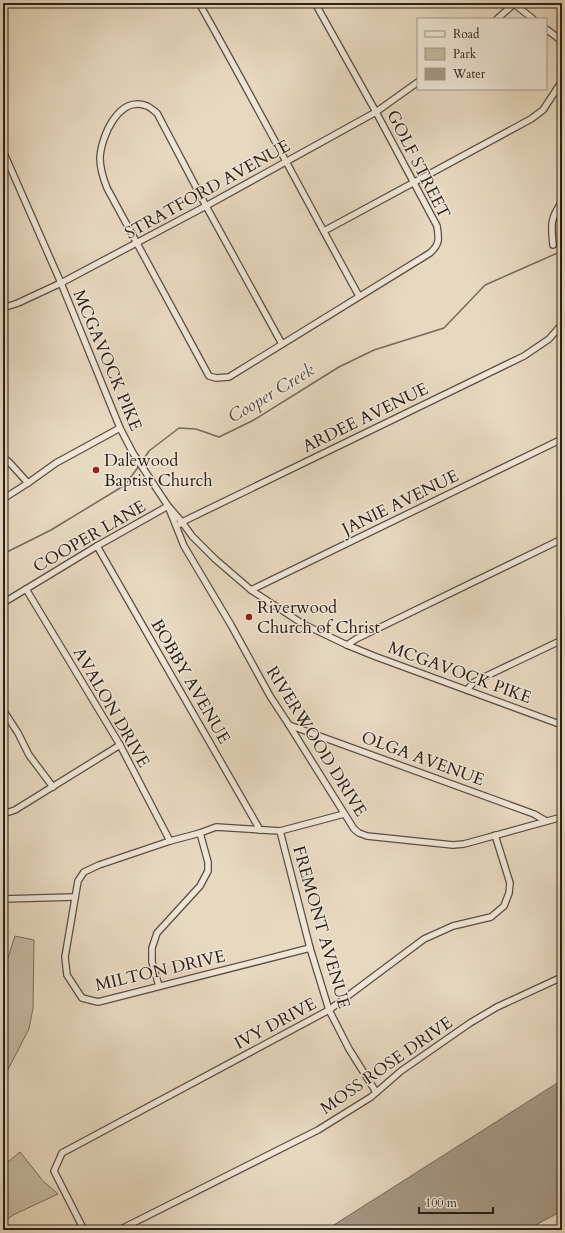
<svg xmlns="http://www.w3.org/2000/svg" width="565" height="1233" font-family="Cardo,serif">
  <rect width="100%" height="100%" fill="#e7d8c0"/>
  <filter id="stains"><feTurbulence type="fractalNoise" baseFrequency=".005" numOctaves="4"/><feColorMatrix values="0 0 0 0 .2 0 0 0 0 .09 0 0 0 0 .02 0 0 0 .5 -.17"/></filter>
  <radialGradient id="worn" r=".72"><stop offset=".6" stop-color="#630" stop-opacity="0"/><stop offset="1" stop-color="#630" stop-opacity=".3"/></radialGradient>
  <!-- green -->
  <g fill="#c7b9a3" stroke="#796c5e">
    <polygon points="15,936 34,940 33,1008 29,1029 3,1079 3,973"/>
    <polygon points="20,1152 43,1181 58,1194 13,1215 3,1222 3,1166"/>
  </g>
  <!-- water -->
  <polygon fill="#a79987" stroke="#75695b" points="562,1080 562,1211 526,1230 326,1230"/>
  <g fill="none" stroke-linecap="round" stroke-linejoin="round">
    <!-- stream -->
    <g stroke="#75695b" stroke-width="1.5">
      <polyline points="141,463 149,451 179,428 196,429 219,437 252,421 339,367 374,350 444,328 485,285 562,251"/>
      <polyline points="3,554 51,530 125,485 139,466"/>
    </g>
    <!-- minor casing -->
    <g stroke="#5a4e42" stroke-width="8">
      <g id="minor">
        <path d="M199,3C254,100 305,198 359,296"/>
        <polyline points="513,3 533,19"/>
        <polyline points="497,19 515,3"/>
        <polyline points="546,29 562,41"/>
        <polyline points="3,151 61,283 120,428 133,453 168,506 182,522 192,536 215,559 251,590 303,624 347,645 374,656 562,725"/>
        <polyline points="324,231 531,119 543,110 562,81"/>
        <path d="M553,245C551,226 550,218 562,202"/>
        <polyline points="3,308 18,303 61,283 206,206 376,112 418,82"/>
        <path d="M282,344L206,206L157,113C154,111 150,107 147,106C119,94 101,137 100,158C100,169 103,178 107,188L209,376L216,378L229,377L430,253C440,244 439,239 437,226L376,112L315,3"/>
        <polyline points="3,457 9,462 28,483"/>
        <polyline points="3,499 28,483 56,463 120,428"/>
        <polyline points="180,524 182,522 524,356 549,339 562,324"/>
        <polyline points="97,546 260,830"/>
        <polyline points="26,589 120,745 170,841"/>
        <polyline points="251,590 562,439"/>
        <polyline points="3,603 97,546 168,506 184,546 231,625 270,696 289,725 354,829 359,833 367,836 453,845 464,844 562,817"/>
        <polyline points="347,645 356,639 562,539"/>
        <polyline points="467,690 473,683 480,679 562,640"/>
        <polyline points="3,710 18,733 29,755 53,787"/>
        <polyline points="289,725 534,814 546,821"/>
        <polyline points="3,814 15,810 120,745"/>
        <polyline points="280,831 310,948 329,1010 349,1049 376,1092"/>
        <polyline points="3,899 74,897"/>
        <polyline points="310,948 98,1002 82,998 67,975 65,957 78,881 84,872 99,865 170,841 200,833 216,827 280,831 344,814"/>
        <polyline points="159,986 152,962 152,948 157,933 200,886 208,871 208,862 200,833"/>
        <polyline points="84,1230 54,1171 62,1153 329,1010 424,939 453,926 491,917 504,906 509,893 510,883 495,835"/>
        <polyline points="119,1230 318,1130 371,1097 401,1071 470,1023 497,1007 562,977"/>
      </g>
    </g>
    <!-- minor -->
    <use href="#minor" stroke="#efe6d6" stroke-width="5.5"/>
  </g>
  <!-- markers -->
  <g fill="#8f2418" stroke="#efe6d6" stroke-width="1.5">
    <circle cx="96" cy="470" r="4"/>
    <circle cx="249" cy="617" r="4"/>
  </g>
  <g text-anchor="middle" stroke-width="3" stroke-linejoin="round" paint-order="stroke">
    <!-- street labels -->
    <g font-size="17" fill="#2b2018" stroke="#efe6d6">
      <text transform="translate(419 164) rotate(63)" y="6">GOLF STREET</text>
      <text transform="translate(207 189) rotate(-29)" y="6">STRATFORD AVENUE</text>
      <text transform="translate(108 360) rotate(67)" y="6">MCGAVOCK PIKE</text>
      <text transform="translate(365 417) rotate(-26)" y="6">ARDEE AVENUE</text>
      <text transform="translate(400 502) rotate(-26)" y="6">JANIE AVENUE</text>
      <text transform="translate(89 536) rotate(-30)" y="6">COOPER LANE</text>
      <text transform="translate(460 672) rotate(20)" y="6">MCGAVOCK PIKE</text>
      <text transform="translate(191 681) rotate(60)" y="6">BOBBY AVENUE</text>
      <text transform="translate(112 707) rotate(60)" y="6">AVALON DRIVE</text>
      <text transform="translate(317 741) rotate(58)" y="6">RIVERWOOD DRIVE</text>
      <text transform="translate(423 758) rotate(20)" y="6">OLGA AVENUE</text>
      <text transform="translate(322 927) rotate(74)" y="6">FREMONT AVENUE</text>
      <text transform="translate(160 970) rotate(-13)" y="6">MILTON DRIVE</text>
      <text transform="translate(275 1023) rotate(-28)" y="6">IVY DRIVE</text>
      <text transform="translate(386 1065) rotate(-35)" y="6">MOSS ROSE DRIVE</text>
    </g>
    <!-- poi labels -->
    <g font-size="17" fill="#2b2018" stroke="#efe6d6" text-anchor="start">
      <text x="104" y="466">Dalewood<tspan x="104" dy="20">Baptist Church</tspan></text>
      <text x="257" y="613">Riverwood<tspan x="257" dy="20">Church of Christ</tspan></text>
    </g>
    <!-- water labels -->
    <g font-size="18" font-style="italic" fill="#564a3f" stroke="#efe6d6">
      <text transform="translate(271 393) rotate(-31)" y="6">Cooper Creek</text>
    </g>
  </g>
  <!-- margin -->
  <rect width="565" height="1233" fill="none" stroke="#e7d8c0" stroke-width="16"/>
  <rect x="4" y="4" width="557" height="1225" fill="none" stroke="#2b2018" stroke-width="2"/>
  <rect x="8" y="8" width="549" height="1217" fill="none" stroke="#2b2018"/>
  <!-- legend -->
  <rect x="417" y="18" width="130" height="72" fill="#efe6d6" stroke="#a1978a"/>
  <rect x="425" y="31" width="20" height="6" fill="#efe6d6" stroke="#a1978a"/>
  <text x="453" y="38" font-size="12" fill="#2b2018">Road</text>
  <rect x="425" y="48" width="20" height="12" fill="#c7b9a3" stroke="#a1978a"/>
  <text x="453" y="58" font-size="12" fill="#2b2018">Park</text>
  <rect x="425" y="68" width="20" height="12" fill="#a79987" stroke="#a1978a"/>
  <text x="453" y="78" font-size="12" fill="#2b2018">Water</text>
  <!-- scale -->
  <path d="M419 1207v6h74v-6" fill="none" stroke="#2b2018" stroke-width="2"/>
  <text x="425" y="1207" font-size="12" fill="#2b2018" stroke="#efe6d6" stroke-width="3" paint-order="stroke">100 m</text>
  <rect width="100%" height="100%" filter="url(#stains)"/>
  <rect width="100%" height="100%" fill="url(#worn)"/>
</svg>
